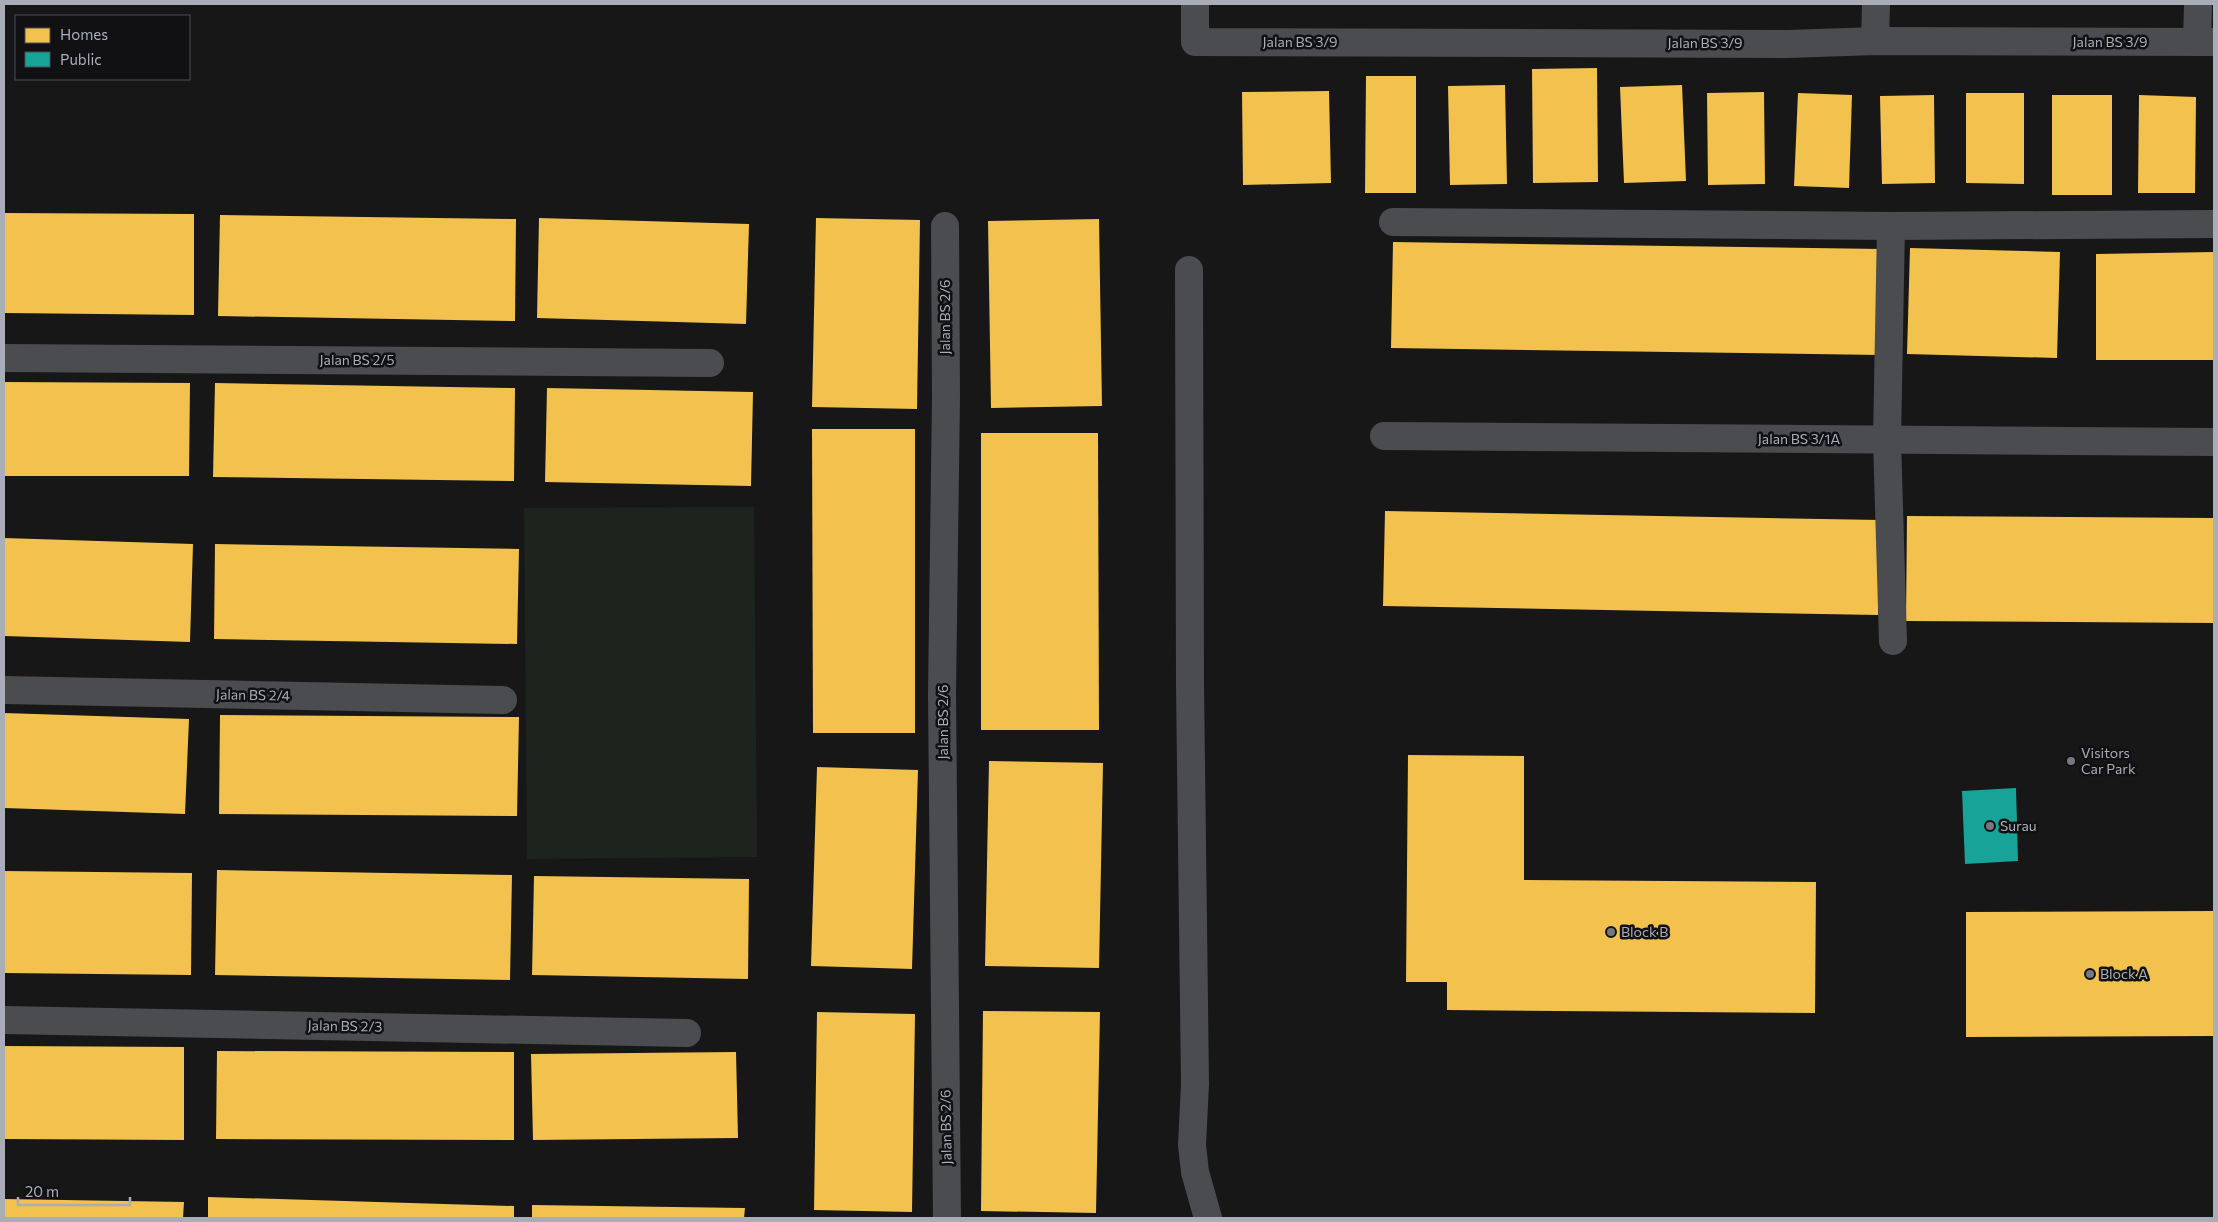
<svg xmlns="http://www.w3.org/2000/svg" width="2218" height="1222" font-family="Commissioner,sans-serif">
  <rect width="100%" height="100%" fill="#171717"/>
  <!-- green -->
  <polygon fill="#1d241e" points="754,507 757,857 527,859 524,508"/>
  <!-- homes -->
  <g fill="#f2c14e">
    <polygon points="1597,68 1598,182 1533,183 1532,69"/>
    <polygon points="1366,76 1416,76 1416,193 1365,193"/>
    <polygon points="1505,85 1507,184 1450,185 1448,86"/>
    <polygon points="1682,85 1686,181 1624,183 1620,87"/>
    <polygon points="1329,91 1331,183 1243,185 1242,92"/>
    <polygon points="1764,92 1765,184 1708,185 1707,93"/>
    <polygon points="1798,93 1852,95 1849,188 1794,186"/>
    <polygon points="1966,93 2024,93 2024,184 1966,183"/>
    <polygon points="1934,95 1935,183 1882,184 1880,96"/>
    <rect x="2052" y="95" width="60" height="100"/>
    <polygon points="2139,95 2196,97 2195,193 2138,193"/>
    <polygon points="4,213 194,214 194,315 4,313"/>
    <polygon points="220,215 516,219 515,321 218,316"/>
    <polygon points="539,218 749,224 746,324 537,318"/>
    <polygon points="816,218 920,220 917,409 812,407"/>
    <polygon points="1099,219 1102,406 991,408 988,221"/>
    <polygon points="1393,242 1881,249 1880,355 1391,348"/>
    <polygon points="1910,248 2060,252 2057,358 1907,354"/>
    <polygon points="2214,252 2214,360 2096,360 2096,254"/>
    <polygon points="4,382 190,383 189,476 4,476"/>
    <polygon points="215,383 515,388 514,481 213,477"/>
    <polygon points="547,388 753,392 751,486 545,482"/>
    <polygon points="812,429 915,429 915,733 813,733"/>
    <polygon points="981,433 1098,433 1099,730 981,730"/>
    <polygon points="1385,511 1880,520 1878,615 1383,606"/>
    <polygon points="1907,516 2214,518 2214,623 1906,621"/>
    <polygon points="4,538 193,544 190,642 4,636"/>
    <polygon points="215,544 519,549 517,644 214,639"/>
    <polygon points="4,713 189,719 185,814 4,808"/>
    <polygon points="220,715 519,717 517,816 219,814"/>
    <polygon points="1408,755 1524,756 1524,880 1816,882 1815,1013 1447,1010 1447,982 1406,982"/>
    <polygon points="989,761 1103,763 1099,968 985,966"/>
    <polygon points="817,767 918,770 912,969 811,966"/>
    <polygon points="217,870 512,875 510,980 215,975"/>
    <polygon points="4,871 192,873 191,975 4,973"/>
    <polygon points="534,876 749,879 748,979 532,975"/>
    <polygon points="2214,911 2214,1036 1966,1037 1966,912"/>
    <polygon points="983,1011 1100,1012 1096,1213 981,1211"/>
    <polygon points="817,1012 915,1014 912,1212 814,1210"/>
    <polygon points="4,1046 184,1047 184,1140 4,1139"/>
    <polygon points="217,1051 514,1052 514,1140 216,1139"/>
    <polygon points="736,1052 738,1138 533,1140 531,1054"/>
    <polygon points="208,1197 514,1206 514,1218 208,1218"/>
    <polygon points="4,1199 184,1202 183,1218 4,1218"/>
    <polygon points="532,1205 745,1208 744,1218 532,1218"/>
  </g>
  <!-- public -->
  <polygon fill="#17a398" points="2016,788 2018,861 1965,864 1962,791"/>
  <g fill="none" stroke-linecap="round" stroke-linejoin="round">
    <!-- minor -->
    <g stroke="#4b4c50" stroke-width="28">
      <polyline points="1195,4 1195,42 1788,44 1875,41 2214,42"/>
      <polyline points="1875,41 1876,4"/>
      <polyline points="2197,42 2198,4"/>
      <polyline points="1393,222 1891,226 2214,224"/>
      <polyline points="945,226 946,396 942,694 947,1218"/>
      <polyline points="1891,226 1887,440 1893,641"/>
      <polyline points="1189,270 1190,684 1195,1084 1192,1145 1195,1172 1208,1218"/>
      <polyline points="4,358 710,363"/>
      <polyline points="1384,436 2214,442"/>
      <polyline points="4,690 503,700"/>
      <polyline points="4,1020 687,1033"/>
    </g>
  </g>
  <!-- markers -->
  <g fill="#757880" stroke="#111113" stroke-width="2">
    <circle cx="2071" cy="761" r="5"/>
    <circle cx="1990" cy="826" r="5"/>
    <circle cx="1611" cy="932" r="5"/>
    <circle cx="2090" cy="974" r="5"/>
  </g>
  <g text-anchor="middle" stroke-width="5" stroke-linejoin="round" paint-order="stroke">
    <!-- street labels -->
    <g font-size="14" fill="#a8adb8" stroke="#111113">
      <text x="1300" y="47">Jalan BS 3/9</text>
      <text x="2110" y="47">Jalan BS 3/9</text>
      <text x="1705" y="48">Jalan BS 3/9</text>
      <text transform="translate(945 317) rotate(-90)" y="5">Jalan BS 2/6</text>
      <text x="357" y="365">Jalan BS 2/5</text>
      <text x="1799" y="444">Jalan BS 3/1A</text>
      <text transform="translate(253 695) rotate(1)" y="5">Jalan BS 2/4</text>
      <text transform="translate(943 722) rotate(-90)" y="5">Jalan BS 2/6</text>
      <text transform="translate(345 1026) rotate(1)" y="5">Jalan BS 2/3</text>
      <text transform="translate(946 1127) rotate(-91)" y="5">Jalan BS 2/6</text>
    </g>
    <!-- poi labels -->
    <g font-size="14" fill="#a8adb8" stroke="#111113" text-anchor="start">
      <text x="2081" y="758">Visitors<tspan x="2081" dy="16">Car Park</tspan></text>
      <text x="2000" y="831">Surau</text>
      <text x="1621" y="937">Block B</text>
      <text x="2100" y="979">Block A</text>
    </g>
  </g>
  <!-- border -->
  <rect width="2218" height="1222" fill="none" stroke="#a8adb8" stroke-width="10"/>
  <!-- legend -->
  <rect x="15" y="15" width="175" height="65" fill="#111113" stroke="#4d4f55"/>
  <rect x="25" y="28" width="25" height="15" fill="#f2c14e" stroke="#4d4f55"/>
  <text x="60" y="40" font-size="15" fill="#a8adb8">Homes</text>
  <rect x="25" y="52" width="25" height="15" fill="#17a398" stroke="#4d4f55"/>
  <text x="60" y="65" font-size="15" fill="#a8adb8">Public</text>
  <!-- scale -->
  <path d="M18 1197v8h112v-8" fill="none" stroke="#a8adb8" stroke-width="2.5"/>
  <text x="25" y="1197" font-size="15" fill="#a8adb8" stroke="#111113" stroke-width="4" paint-order="stroke">20 m</text>
</svg>
